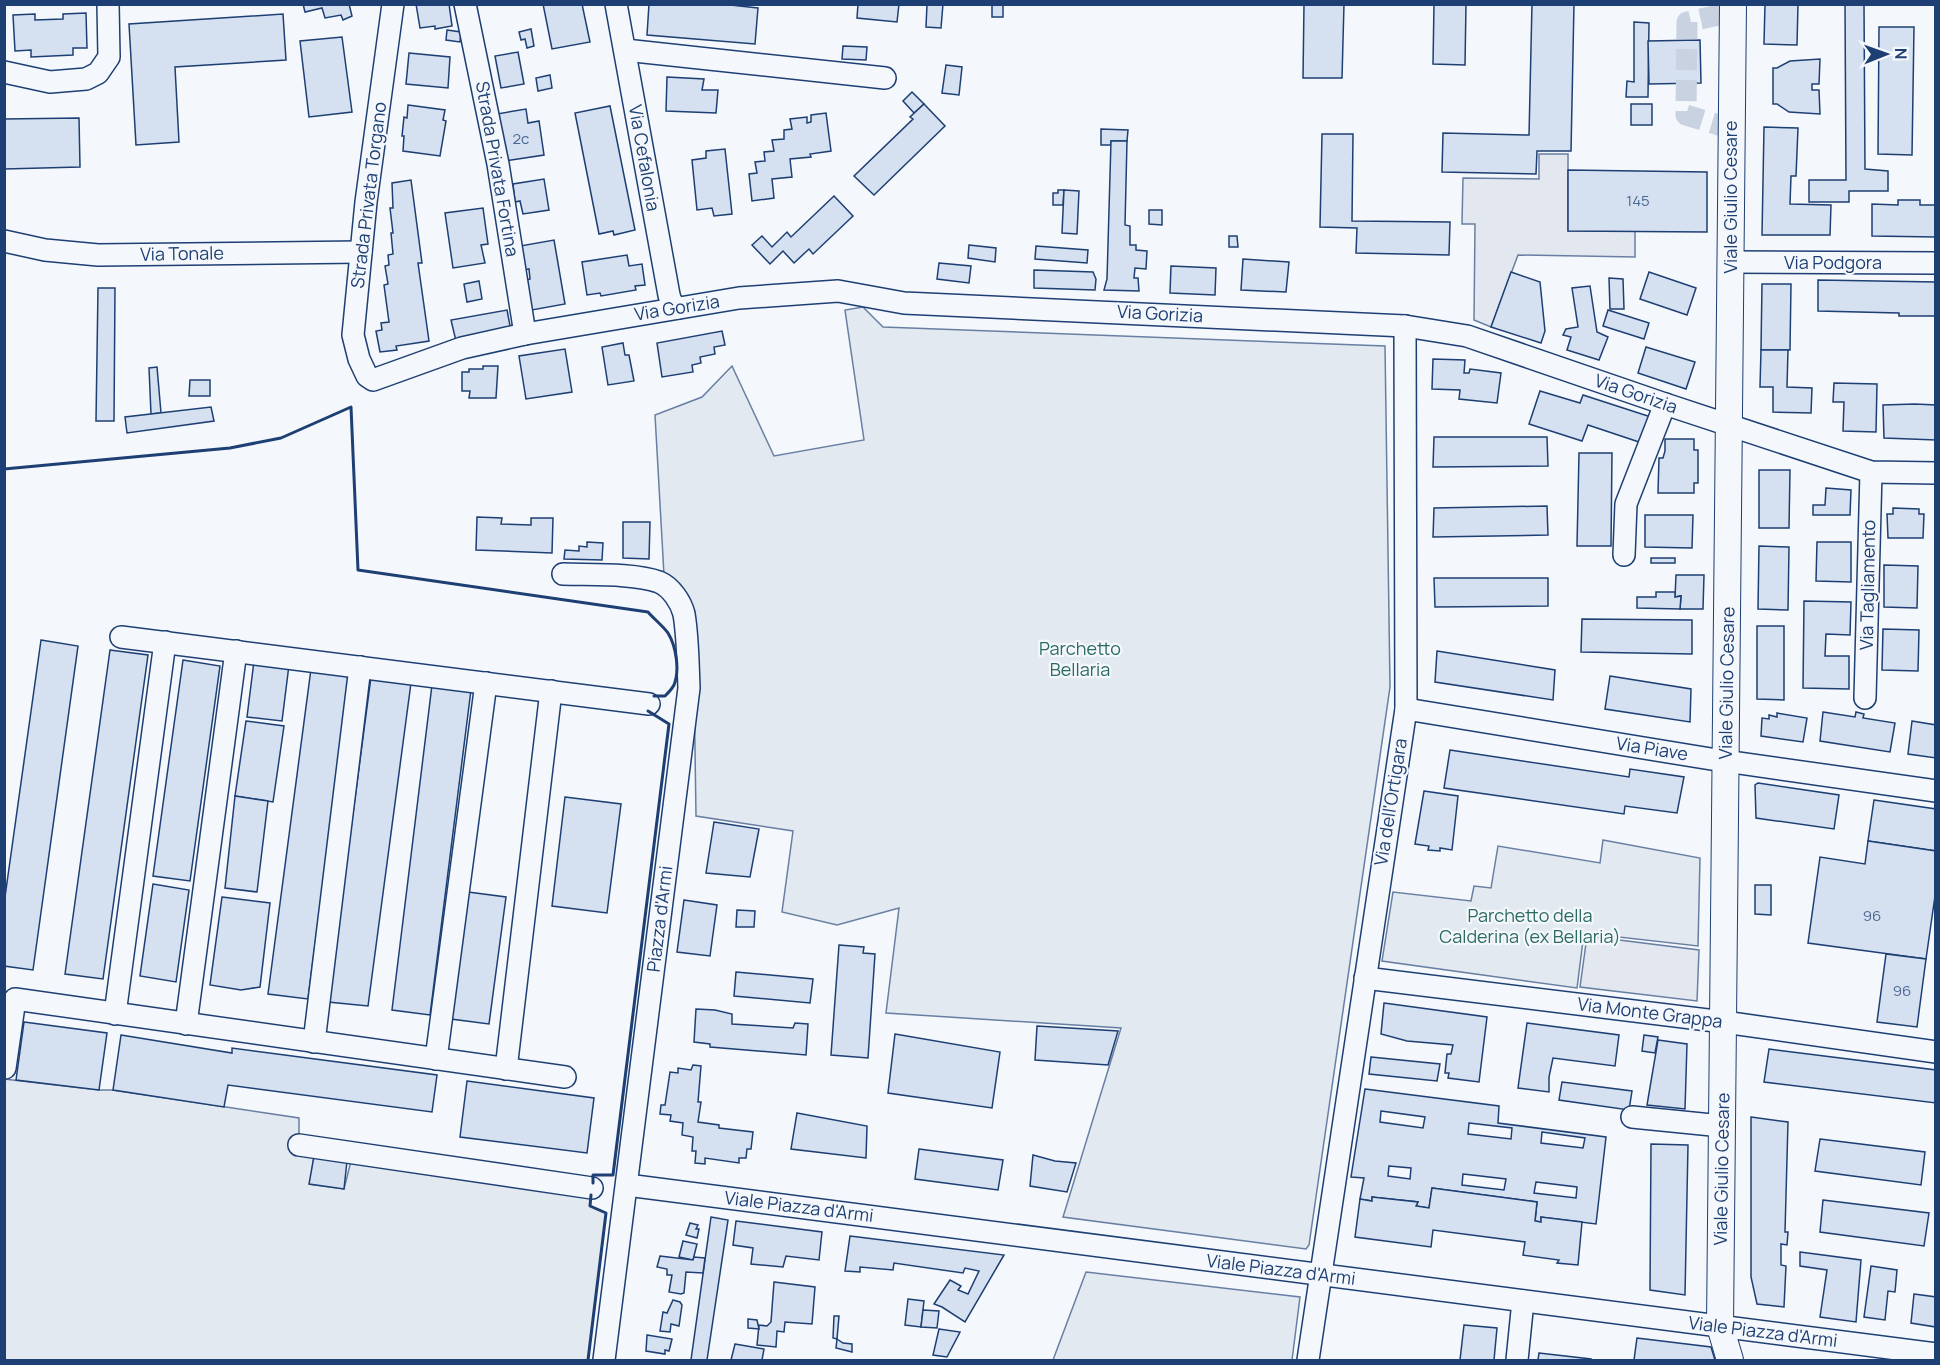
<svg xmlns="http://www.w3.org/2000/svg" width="1940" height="1365" font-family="Manrope,sans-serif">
  <rect width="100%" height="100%" fill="#f4f7fb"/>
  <!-- green -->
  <g fill="#e3e9f0" stroke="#687fa3" stroke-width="1.5">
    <polygon points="863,307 883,327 1385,346 1390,687 1309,1245 1306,1249 1063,1217 1121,1028 886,1013 899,908 837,925 782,912 793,831 696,816 693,611 664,575 655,415 702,397 732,366 774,456 864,440 845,310"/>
    <polygon points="1603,840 1700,858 1698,946 1584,933 1577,988 1382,961 1393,892 1471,901 1474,886 1491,888 1498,846 1600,863"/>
    <polygon points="4,1079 99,1090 113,1090 299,1118 299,1145 314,1156 310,1184 344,1189 353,1153 592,1188 590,1206 606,1213 588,1360 5,1360"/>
    <polygon points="1086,1272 1300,1297 1292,1360 1053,1360"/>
  </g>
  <!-- parking -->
  <g fill="#e3e8f0" stroke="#687fa3" stroke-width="1.5">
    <polygon points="1539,154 1568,154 1568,231 1635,231 1635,257 1518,255 1491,327 1474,320 1475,224 1462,224 1463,178 1539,179"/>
    <polygon points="1587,936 1699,950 1697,1001 1580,987"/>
  </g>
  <!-- building -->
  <g fill="#d5e0f0" stroke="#1d3f73" stroke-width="1.5" fill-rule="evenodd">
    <polygon points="303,4 349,4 352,16 343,20 341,15 325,18 322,8 305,12"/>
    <polygon points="416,4 449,4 452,26 435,29 435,26 420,28"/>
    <polygon points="543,4 582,4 590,42 552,49"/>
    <polygon points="649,4 721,4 758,8 755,44 647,35"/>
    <polygon points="858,4 899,4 897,22 857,18"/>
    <polygon points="927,4 943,4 941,28 926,27"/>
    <rect x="992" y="4" width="11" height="13"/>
    <polygon points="1304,4 1344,4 1342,78 1303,78"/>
    <polygon points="1434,4 1466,4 1465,65 1433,64"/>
    <polygon points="1532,4 1574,4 1571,151 1537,151 1536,174 1442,172 1443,133 1529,135"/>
    <polygon points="1765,4 1798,4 1797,45 1764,44"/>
    <polygon points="1845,4 1864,4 1865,169 1888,171 1888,191 1849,191 1849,202 1809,202 1809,180 1846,180"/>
    <polygon points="86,13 87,48 73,48 73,55 31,57 31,50 15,51 13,15 35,14 35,20 63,19 63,14"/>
    <polygon points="283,14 286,60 175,67 179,142 136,145 129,24"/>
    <polygon points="1634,22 1649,23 1648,97 1626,97 1627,81 1634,82"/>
    <polygon points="1879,27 1914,27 1912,155 1878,154"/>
    <polygon points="531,29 534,46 527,48 525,39 521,40 519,32"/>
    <polygon points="447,30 461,32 460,42 446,40"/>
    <polygon points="342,37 352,112 309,117 300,41"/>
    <polygon points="1700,40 1701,83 1649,84 1648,41"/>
    <polygon points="843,46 867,47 866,60 842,59"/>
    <polygon points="518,52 524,84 501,88 495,56"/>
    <polygon points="409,53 450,57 448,88 406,84"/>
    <polygon points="1820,59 1819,84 1812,84 1812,90 1819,90 1820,114 1789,112 1777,104 1773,104 1773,68 1777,68 1790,61"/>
    <polygon points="946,65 962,67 959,95 942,93"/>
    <polygon points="550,75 552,88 538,91 536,78"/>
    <polygon points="667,77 704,79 702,90 718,90 716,113 666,111"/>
    <polygon points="912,92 924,104 914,113 903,101"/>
    <polygon points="924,104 945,126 874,195 854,176 913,119 910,117"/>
    <rect x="1631" y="104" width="21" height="21"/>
    <polygon points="408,105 445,110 443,120 446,121 440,156 403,151 404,136 402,136 404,117 407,118"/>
    <polygon points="610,106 635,230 614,235 613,231 599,234 575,113"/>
    <polygon points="526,109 528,123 539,121 544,155 505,161 497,114"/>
    <polygon points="826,113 831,151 810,154 811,157 790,159 792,177 772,179 774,198 752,201 749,174 757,173 755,162 765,161 764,152 774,151 772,140 784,139 784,130 792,129 790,119 807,117 807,123 811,122 811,115"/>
    <polygon points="79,118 80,167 4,169 4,119"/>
    <polygon points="1764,127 1798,128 1796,176 1791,176 1790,204 1831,205 1830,235 1762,235"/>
    <polygon points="1101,129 1128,130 1127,141 1111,141 1111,145 1101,145"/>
    <polygon points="1322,134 1353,134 1352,221 1450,222 1449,255 1356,253 1357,228 1320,227"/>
    <polygon points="1111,141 1127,141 1125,225 1130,226 1130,245 1136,245 1136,250 1147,251 1146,269 1135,268 1134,278 1138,278 1139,291 1104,290 1107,279"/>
    <polygon points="725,149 732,214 714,216 712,208 697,210 692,160 706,158 706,151"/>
    <polygon points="1568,170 1707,172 1707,232 1568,231"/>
    <polygon points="544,179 549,210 523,214 520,201 515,202 513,184"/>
    <polygon points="411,180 422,263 418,263 429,341 396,346 397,350 380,352 376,331 382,330 381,323 389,322 384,285 388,284 385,266 389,265 388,255 393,254 391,233 393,233 390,208 393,208 392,183"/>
    <polygon points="1058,190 1064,190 1063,205 1053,205 1053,193 1058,193"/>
    <polygon points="1064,190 1079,191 1077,234 1062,233"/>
    <polygon points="834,196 853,216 813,254 809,249 794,263 783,251 770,264 752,245 762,236 772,247 787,232 791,237"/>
    <polygon points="1898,200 1920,200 1920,205 1936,205 1936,237 1872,236 1872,204 1898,205"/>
    <polygon points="483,208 488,244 481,245 485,263 453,268 445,213"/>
    <polygon points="1149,210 1162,210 1162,225 1149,224"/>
    <polygon points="1229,236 1237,236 1238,247 1229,247"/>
    <polygon points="554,240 565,304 532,310 527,280 530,279 529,269 524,270 520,246"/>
    <polygon points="969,245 996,248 995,262 968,258"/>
    <polygon points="1036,246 1088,250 1087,263 1035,259"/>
    <polygon points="627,255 629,266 642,264 645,285 635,286 636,290 601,296 600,293 587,295 582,262"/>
    <polygon points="1243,259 1289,262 1286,292 1241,290"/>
    <polygon points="939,263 971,266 969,283 937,279"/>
    <polygon points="1171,266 1216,268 1215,295 1170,293"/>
    <polygon points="1034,270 1093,272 1096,279 1095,290 1034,288"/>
    <polygon points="1511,272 1540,282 1545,331 1541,343 1491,327"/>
    <polygon points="1649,272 1696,288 1687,315 1640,299"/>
    <polygon points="1609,278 1623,279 1624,309 1610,309"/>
    <polygon points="1818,280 1936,282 1936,316 1899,316 1899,313 1818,311"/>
    <polygon points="479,281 482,299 467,302 464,284"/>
    <polygon points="1762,284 1791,284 1790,350 1761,350"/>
    <polygon points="1590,286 1597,332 1608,337 1599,360 1567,350 1571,337 1563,335 1566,329 1578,327 1572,288"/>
    <polygon points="98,288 115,288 114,421 96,421"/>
    <polygon points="507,310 511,331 456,341 451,320"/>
    <polygon points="1608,310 1649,323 1644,339 1603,326"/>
    <polygon points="722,331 725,345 714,347 715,354 700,357 701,363 692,365 693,372 662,377 657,343"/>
    <polygon points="623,343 625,355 629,355 634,381 608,385 602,347"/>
    <polygon points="1646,347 1695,362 1686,389 1638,373"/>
    <polygon points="565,349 572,392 526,399 519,356"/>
    <polygon points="1761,350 1788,350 1787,387 1812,388 1811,413 1773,412 1773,387 1760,387"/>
    <polygon points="1433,359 1465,360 1464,373 1469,373 1470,369 1501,373 1497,403 1459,399 1460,390 1432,389"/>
    <polygon points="483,366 498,366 496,398 469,398 470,391 462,391 462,372 469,372 469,369 483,369"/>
    <polygon points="157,367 161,413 151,414 149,368"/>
    <polygon points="190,380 210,380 210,396 189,396"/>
    <polygon points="1834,383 1877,384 1876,432 1843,431 1844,402 1833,402"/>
    <polygon points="1540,391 1580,403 1583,395 1654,418 1645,444 1588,425 1582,441 1529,424"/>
    <polygon points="1915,404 1936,405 1936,440 1884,438 1883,405"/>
    <polygon points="211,407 214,421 127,433 125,417"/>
    <polygon points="1434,437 1547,437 1548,466 1433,467"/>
    <polygon points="1665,439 1694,439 1694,450 1698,450 1698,483 1694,483 1694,493 1658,493 1659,458 1663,458 1665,451"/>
    <polygon points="1579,453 1612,453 1611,546 1577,546"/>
    <polygon points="1759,470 1790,470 1789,528 1759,528"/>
    <polygon points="1826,488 1851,490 1850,515 1813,515 1813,505 1825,505"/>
    <polygon points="1547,506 1548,535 1433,537 1434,508"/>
    <polygon points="1893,508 1919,509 1919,514 1924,514 1923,538 1888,538 1887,514 1893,514"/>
    <polygon points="1645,515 1693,515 1692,548 1645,547"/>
    <polygon points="477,517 502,518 501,524 531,525 531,518 553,518 552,553 476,550"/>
    <polygon points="623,522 650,522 649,559 623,558"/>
    <polygon points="587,542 603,543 602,560 564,559 565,550 579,551 579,546 587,547"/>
    <polygon points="1817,542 1851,542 1851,582 1816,581"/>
    <polygon points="1759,546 1789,547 1788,610 1758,609"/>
    <rect x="1651" y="558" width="24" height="5"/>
    <polygon points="1884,565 1918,566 1917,608 1884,607"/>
    <polygon points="1676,575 1704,575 1703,609 1680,609 1681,596 1675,597"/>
    <polygon points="1434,578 1548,578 1548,606 1435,607"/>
    <polygon points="1656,592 1675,592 1675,597 1681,596 1680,609 1637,608 1637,597 1656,597"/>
    <polygon points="1804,601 1851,602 1850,635 1826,634 1825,656 1849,656 1849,689 1803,688"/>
    <polygon points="1582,619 1692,620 1692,654 1581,652"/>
    <polygon points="1757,626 1784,626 1784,700 1757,699"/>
    <polygon points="1883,629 1919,630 1918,671 1882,670"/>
    <polygon points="41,640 78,646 33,970 4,966 4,904"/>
    <polygon points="110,650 148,655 103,979 65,974"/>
    <polygon points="1437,651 1555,670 1553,700 1435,682"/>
    <polygon points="183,660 220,666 190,881 153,876"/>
    <polygon points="254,661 289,665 282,721 247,717"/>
    <polygon points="311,669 350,674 308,999 268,994"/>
    <polygon points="1610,676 1691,689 1690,722 1605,709"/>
    <polygon points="371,677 411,683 368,1006 328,1002"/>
    <polygon points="432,685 471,690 430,1015 392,1010"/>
    <polygon points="1823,712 1855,717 1856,712 1864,714 1863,718 1895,723 1890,752 1820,741"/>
    <polygon points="1777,713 1807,718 1803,742 1761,736 1762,718 1769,719 1769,715 1777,717"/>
    <polygon points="246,721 284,726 273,802 235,796"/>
    <polygon points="1912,721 1936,725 1936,758 1908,754"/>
    <polygon points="1450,750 1629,777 1630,769 1684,777 1677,813 1625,806 1624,814 1444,788"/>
    <polygon points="1758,783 1839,795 1834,829 1756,818 1755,785"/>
    <polygon points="1424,791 1458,796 1452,850 1440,848 1440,851 1428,850 1429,846 1415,844"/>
    <polygon points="235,796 268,801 257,892 225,888"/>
    <polygon points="565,797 621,804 607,913 552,906"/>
    <polygon points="1874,800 1936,809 1936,851 1868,841"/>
    <polygon points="714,822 759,829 750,877 706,873"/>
    <polygon points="1868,841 1936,851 1936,889 1926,959 1808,943 1820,857 1865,864"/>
    <polygon points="153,884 189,890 176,982 140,976"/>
    <polygon points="1755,885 1771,885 1771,915 1755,914"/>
    <polygon points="468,892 506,897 489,1024 451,1019"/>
    <polygon points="222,897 270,903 260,987 241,990 210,985"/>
    <polygon points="684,900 717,905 710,956 677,952"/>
    <polygon points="737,910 755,911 754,927 736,927"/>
    <polygon points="839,945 864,947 863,953 875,954 868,1058 831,1055"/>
    <polygon points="1886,954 1926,959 1917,1027 1877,1022"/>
    <polygon points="736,972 813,979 810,1003 734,996"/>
    <polygon points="1384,1003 1487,1017 1479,1082 1448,1078 1449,1073 1445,1073 1447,1054 1451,1054 1453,1045 1407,1041 1381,1034"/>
    <polygon points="696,1009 715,1010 732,1014 732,1024 793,1028 795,1023 808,1024 806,1055 710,1047 710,1044 694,1042"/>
    <polygon points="24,1022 107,1033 99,1090 16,1080"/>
    <polygon points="1527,1023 1619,1035 1615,1066 1553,1058 1549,1077 1549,1092 1518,1088"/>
    <polygon points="1037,1026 1118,1031 1108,1065 1035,1060"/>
    <polygon points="895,1034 1000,1052 992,1108 888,1093"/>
    <polygon points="121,1035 232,1053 232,1048 437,1075 432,1112 228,1085 224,1107 113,1090"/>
    <polygon points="1644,1035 1658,1037 1655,1053 1642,1051"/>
    <polygon points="1658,1040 1687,1044 1685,1109 1647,1105"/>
    <polygon points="1769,1049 1936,1070 1936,1103 1764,1082"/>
    <polygon points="1371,1057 1440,1064 1437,1081 1369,1074"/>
    <polygon points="693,1065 701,1066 698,1102 701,1102 698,1122 719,1125 719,1128 753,1132 751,1149 747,1149 746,1158 739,1158 739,1163 705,1158 705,1164 695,1163 696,1151 692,1151 693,1137 682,1135 683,1123 670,1121 671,1115 660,1114 661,1105 665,1105 670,1072 678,1073 678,1068 691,1070"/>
    <polygon points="467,1081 594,1098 587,1153 460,1137"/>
    <polygon points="1562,1082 1632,1091 1629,1110 1559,1100"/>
    <path d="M1365,1089L1499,1106L1498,1123L1606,1137L1596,1224L1541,1217V1222L1535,1221L1537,1202L1432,1188L1429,1208L1416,1206L1418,1202L1372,1197V1201L1360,1199L1364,1178L1351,1177ZM1381,1111L1425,1117L1423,1128L1380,1122ZM1469,1123L1512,1128L1511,1139L1468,1134ZM1542,1132L1585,1138L1583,1148L1541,1143ZM1389,1166L1411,1168L1410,1179L1388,1176ZM1463,1174L1506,1179L1504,1190L1462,1185ZM1536,1182L1577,1187L1576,1198L1534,1193Z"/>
    <polygon points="797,1113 867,1126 866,1158 791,1149"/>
    <polygon points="1751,1117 1788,1122 1785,1232 1788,1232 1787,1245 1781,1244 1781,1265 1786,1266 1784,1307 1757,1304 1751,1277"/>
    <polygon points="1820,1139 1925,1152 1921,1185 1815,1171"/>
    <polygon points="1651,1144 1688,1145 1685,1295 1650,1290"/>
    <polygon points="919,1149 1003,1160 998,1190 915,1179"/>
    <polygon points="1033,1155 1055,1161 1076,1163 1067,1192 1030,1186"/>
    <polygon points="314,1156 347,1161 344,1189 309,1184"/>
    <polygon points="1432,1188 1537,1202 1535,1221 1541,1222 1541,1217 1582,1222 1578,1265 1557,1263 1559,1260 1523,1255 1525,1242 1433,1230 1431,1247 1355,1237 1360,1199 1372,1201 1372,1197 1418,1202 1416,1206 1429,1208"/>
    <polygon points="1823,1200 1929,1213 1924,1246 1820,1232"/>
    <polygon points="711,1217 728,1220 707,1360 691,1360"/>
    <polygon points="736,1221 822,1232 819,1260 786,1256 783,1267 751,1264 753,1248 733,1245"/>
    <polygon points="690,1223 698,1225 696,1229 699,1229 697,1238 686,1235"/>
    <polygon points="850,1236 1004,1255 965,1322 942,1307 934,1304 950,1280 961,1286 958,1290 968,1294 979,1271 965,1268 963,1273 894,1263 893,1270 860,1267 860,1272 845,1271"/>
    <polygon points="683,1241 697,1244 693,1260 679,1257"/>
    <polygon points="1800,1252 1861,1260 1856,1322 1820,1317 1827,1270 1800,1266"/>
    <polygon points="660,1256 693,1260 694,1257 705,1258 703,1273 686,1272 684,1293 681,1294 669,1292 672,1275 667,1275 667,1269 657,1267"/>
    <polygon points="1871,1266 1897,1270 1895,1292 1888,1291 1885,1320 1864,1317"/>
    <polygon points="774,1282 815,1287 812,1324 785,1322 784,1332 777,1331 776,1347 757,1345 759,1325 767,1326 771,1322"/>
    <polygon points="1914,1294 1936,1297 1936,1327 1911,1323"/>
    <polygon points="908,1299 924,1301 921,1327 905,1325"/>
    <polygon points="673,1300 680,1302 682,1305 679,1326 671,1324 670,1332 660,1331 663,1312 667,1313"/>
    <polygon points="923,1310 939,1311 937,1328 921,1327"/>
    <polygon points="834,1316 839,1316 837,1339 833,1338"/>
    <polygon points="748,1319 757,1320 759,1329 748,1328"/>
    <polygon points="1464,1325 1497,1328 1494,1360 1460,1360"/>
    <polygon points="939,1329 960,1332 947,1357 933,1355"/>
    <polygon points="647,1335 672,1339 669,1351 665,1350 665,1354 646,1351"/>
    <polygon points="1637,1338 1711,1347 1715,1360 1634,1360"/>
    <polygon points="837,1339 843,1343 852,1344 852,1352 836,1348"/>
    <polygon points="735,1344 764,1349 762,1360 731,1360"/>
    <polygon points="1539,1353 1591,1359 1591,1360 1538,1360"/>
  </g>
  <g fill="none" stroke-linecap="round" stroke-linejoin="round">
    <!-- minor-tunnel -->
    <polyline stroke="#c9d2e0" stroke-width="21" stroke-dasharray="21 10" stroke-linecap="butt" points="1732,129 1686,115 1687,22 1733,12"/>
    <!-- minor casing -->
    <g stroke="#1d3f73" stroke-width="24">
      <g id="minor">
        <polyline points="393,4 366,202 353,335 359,359 367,376 373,380 462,348 525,334 739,298 838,291 904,303 1405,326 1467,336 1665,404 1871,472 1936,473"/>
        <polyline points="465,4 498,164 525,334"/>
        <polyline points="616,4 669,295 671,302 678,308"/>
        <polyline points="625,50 885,78"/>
        <polyline points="4,72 50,82 86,79 98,73 109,57 108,4"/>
        <polyline points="4,241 45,250 98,255 361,252"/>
        <polyline points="1731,262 1936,263"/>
        <polyline points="1624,555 1626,504 1665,404"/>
        <path d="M563,574C590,575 635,573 659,582C671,587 681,602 684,614C688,638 688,664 689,688L604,1360"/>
        <polyline points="121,637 649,704"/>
        <polyline points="1865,698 1871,472"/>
        <polyline points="1406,709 1711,759 1936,791"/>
        <polyline points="1365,978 1724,1022 1936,1052"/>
        <polyline points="115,1014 165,642"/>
        <polyline points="186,1024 236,651"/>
        <polyline points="314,1042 360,667"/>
        <polyline points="436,1059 486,683"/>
        <polyline points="5,1068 15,999 565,1077"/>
        <polyline points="506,1069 551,691"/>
        <polyline points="1632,1117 1722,1126"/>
        <polyline points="299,1145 592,1188"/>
        <polyline points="627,1185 1936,1354"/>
        <polyline points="1308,1360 1406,709 1405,326"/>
        <polyline points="1517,1360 1523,1301"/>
      </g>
    </g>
    <!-- major casing -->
    <g stroke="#1d3f73" stroke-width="28">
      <polyline id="major" points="1730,1360 1720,1326 1733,4"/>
    </g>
    <!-- minor -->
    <use href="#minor" stroke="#f4f7fb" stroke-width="21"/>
    <!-- major -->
    <use href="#major" stroke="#f4f7fb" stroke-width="26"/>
    <!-- wall -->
    <g stroke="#1d3f73" stroke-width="3">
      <path d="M4,469L230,448L281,438L351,407L358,570L648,612C654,619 663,626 668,633C676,646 680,670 674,685C672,689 668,693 665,696H654"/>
      <polyline points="593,1183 593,1175 613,1175 669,724 648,711"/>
      <polyline points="588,1360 606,1213 590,1206 591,1195"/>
    </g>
  </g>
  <g text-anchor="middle" stroke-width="4.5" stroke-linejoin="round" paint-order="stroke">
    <!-- number labels -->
    <g font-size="15" fill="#4b6792">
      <text x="521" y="144">2c</text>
      <text x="1638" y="206">145</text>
      <text x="1872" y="921">96</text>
      <text x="1902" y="996">96</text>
    </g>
    <!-- street labels -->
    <g font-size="18" fill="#1d3f73" stroke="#f4f7fb">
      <text transform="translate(644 158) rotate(80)" y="6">Via Cefalonia</text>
      <text transform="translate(497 169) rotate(80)" y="6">Strada Privata Fortina</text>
      <text transform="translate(369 195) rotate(-83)" y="6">Strada Privata Torgano</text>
      <text transform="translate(1731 197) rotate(-90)" y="6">Viale Giulio Cesare</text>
      <text transform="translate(182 254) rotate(-1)" y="6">Via Tonale</text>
      <text x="1833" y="269">Via Podgora</text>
      <text transform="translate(677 308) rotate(-9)" y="6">Via Gorizia</text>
      <text transform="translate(1160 314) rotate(3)" y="6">Via Gorizia</text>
      <text transform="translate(1636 394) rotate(19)" y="6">Via Gorizia</text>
      <text transform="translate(1868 585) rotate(-89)" y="6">Via Tagliamento</text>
      <text transform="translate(1727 683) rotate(-89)" y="6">Viale Giulio Cesare</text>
      <text transform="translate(1652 749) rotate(9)" y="6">Via Piave</text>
      <text transform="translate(1391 802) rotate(-81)" y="6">Via dell'Ortigara</text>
      <text transform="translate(660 919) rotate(-83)" y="6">Piazza d'Armi</text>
      <text transform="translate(1650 1013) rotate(7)" y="6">Via Monte Grappa</text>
      <text transform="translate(1722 1169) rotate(-89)" y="6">Viale Giulio Cesare</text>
      <text transform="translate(799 1207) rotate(7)" y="6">Viale Piazza d'Armi</text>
      <text transform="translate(1281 1270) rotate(7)" y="6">Viale Piazza d'Armi</text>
      <text transform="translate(1763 1332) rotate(7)" y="6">Viale Piazza d'Armi</text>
    </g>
    <!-- park labels -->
    <g font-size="18" fill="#2c6c60" stroke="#f4f7fb">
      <text x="1080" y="655">Parchetto<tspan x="1080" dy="21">Bellaria</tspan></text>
      <text x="1530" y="922">Parchetto della<tspan x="1530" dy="21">Calderina (ex Bellaria)</tspan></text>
    </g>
  </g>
  <!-- border -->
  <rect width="1940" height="1365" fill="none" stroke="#1d3f73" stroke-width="12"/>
  <!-- north arrow -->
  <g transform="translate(1886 54) rotate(89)" stroke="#f4f7fb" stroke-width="4.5" paint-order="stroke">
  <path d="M0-4.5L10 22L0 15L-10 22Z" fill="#1d3f73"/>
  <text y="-9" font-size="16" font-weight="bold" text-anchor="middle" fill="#1d3f73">N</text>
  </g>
</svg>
